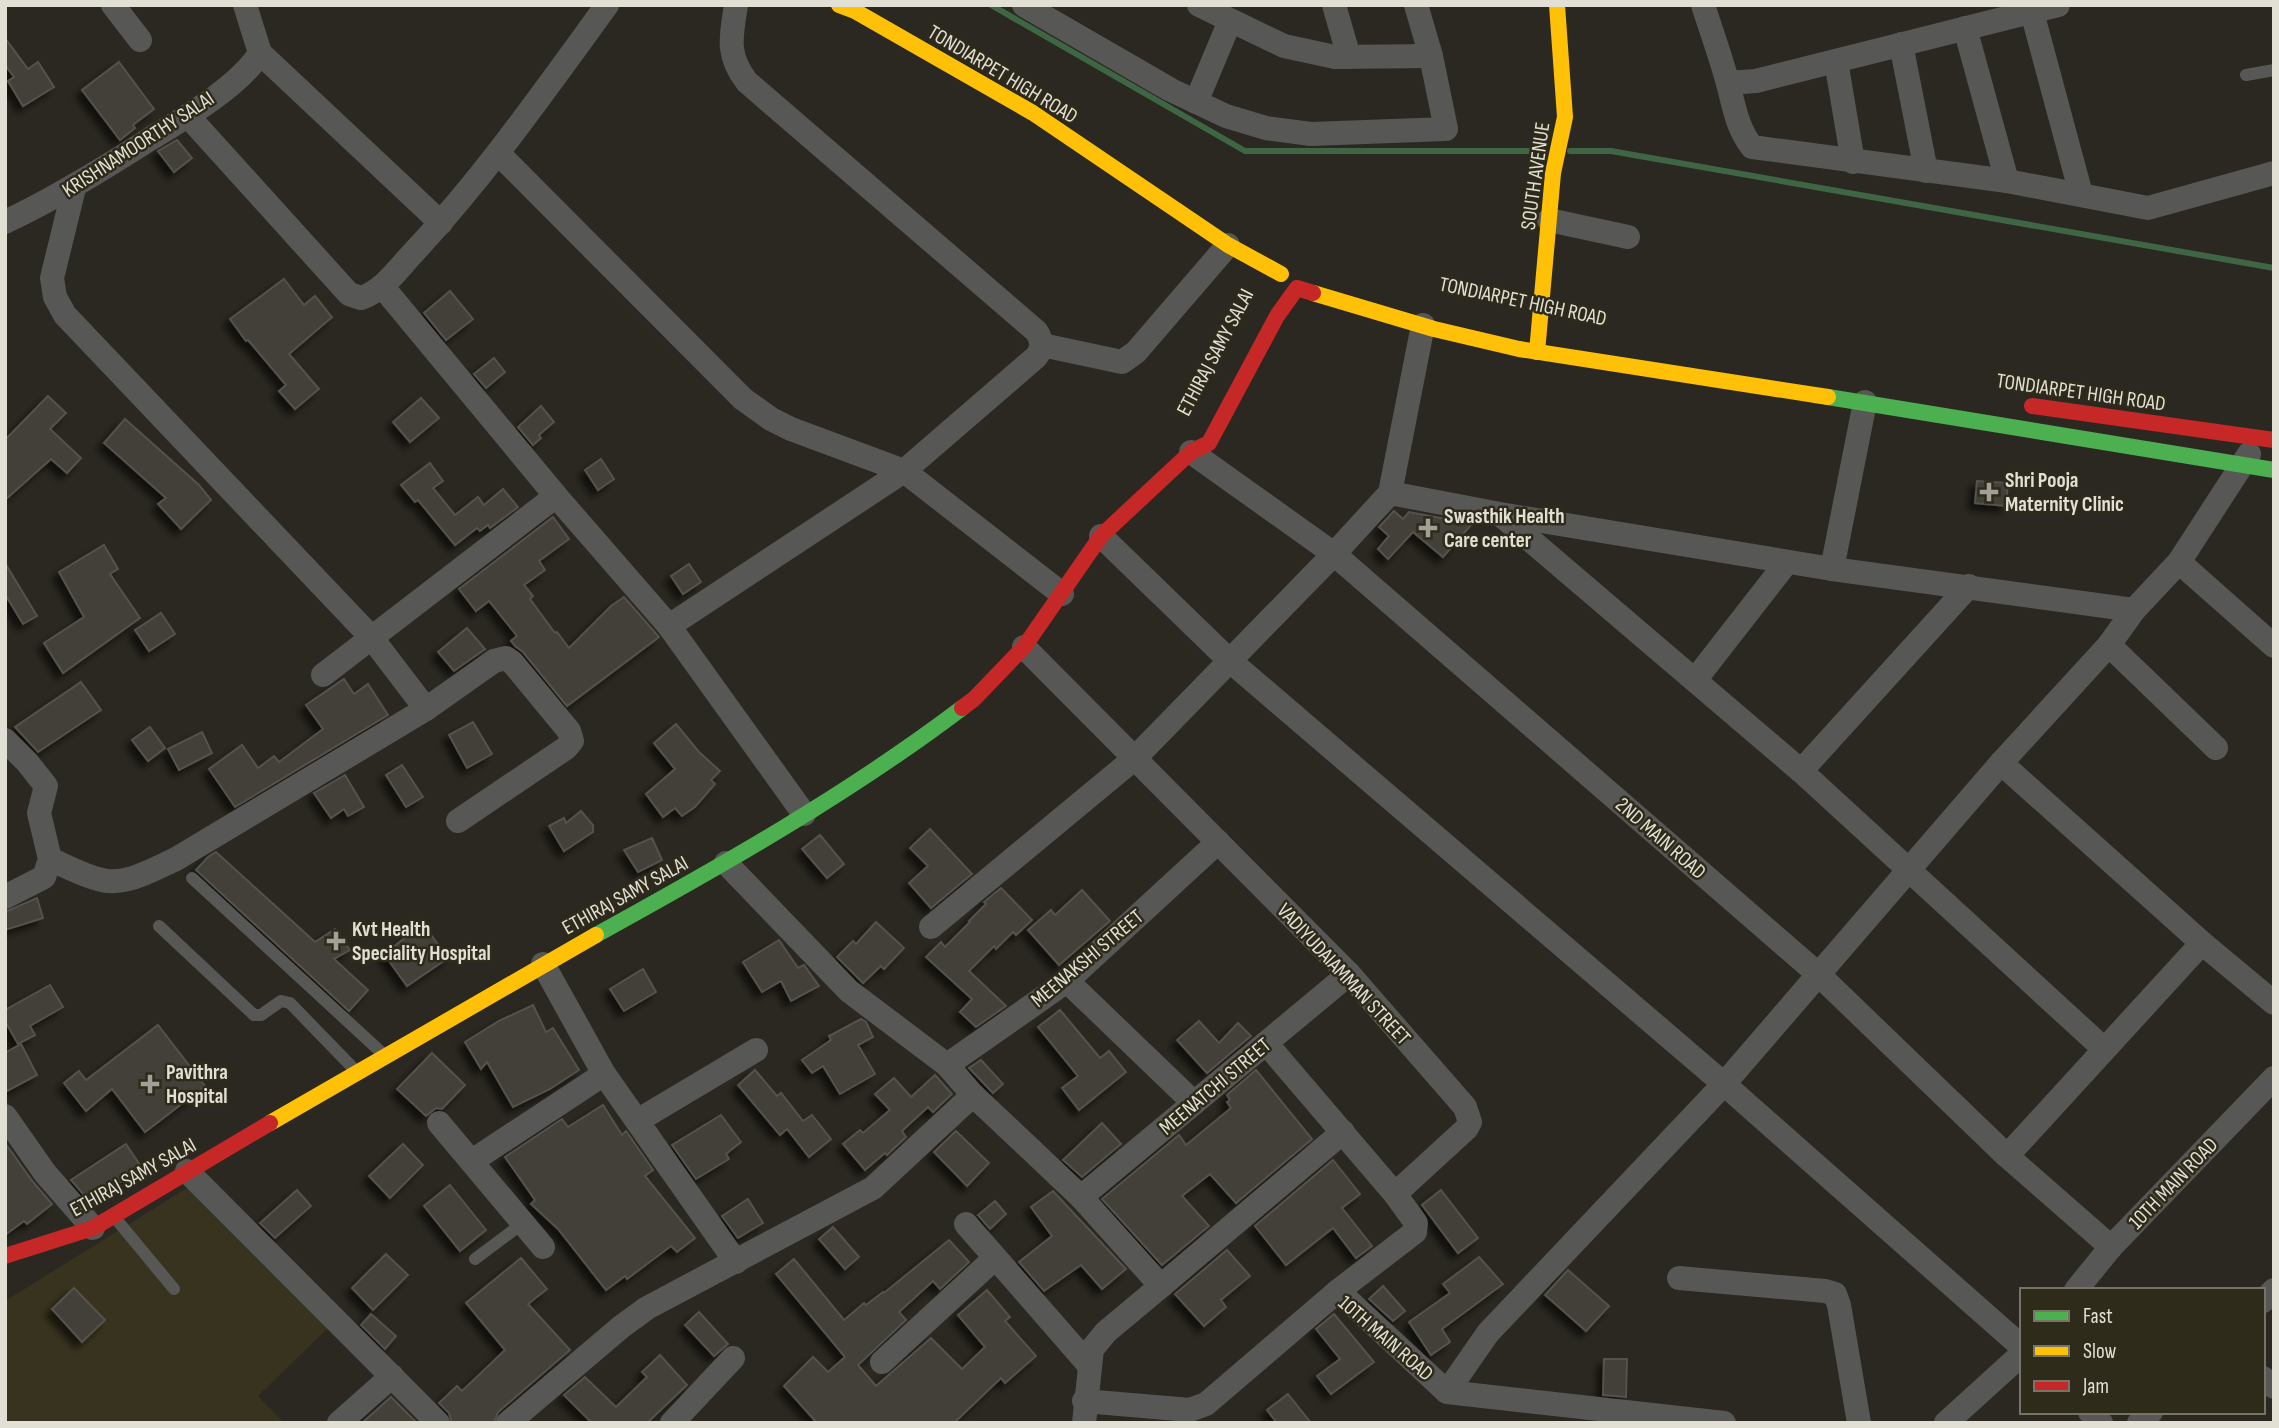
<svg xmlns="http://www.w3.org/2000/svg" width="2279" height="1428" font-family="'Sofia Sans Condensed',sans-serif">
  <defs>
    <filter id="shadow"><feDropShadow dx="-6" dy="6" stdDeviation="3.5" flood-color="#0009"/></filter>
  </defs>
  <rect width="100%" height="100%" fill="#2a2820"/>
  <!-- built -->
  <polygon fill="#38331e" points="190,1186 329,1327 258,1396 284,1423 5,1423 5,1301"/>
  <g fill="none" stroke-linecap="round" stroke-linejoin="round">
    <!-- stream -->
    <g stroke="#3e6544" stroke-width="6">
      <polyline points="991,5 1245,151 1545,151"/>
      <polyline points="1570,151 1611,151 2274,268"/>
    </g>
  </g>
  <!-- building -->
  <g fill="#423f38" stroke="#55514b" stroke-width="2" filter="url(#shadow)">
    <polygon points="5,38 28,69 38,62 54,87 23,106 8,81 14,77 5,65"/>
    <polygon points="119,62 154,109 133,125 135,128 120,140 82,90"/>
    <polygon points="177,140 192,158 174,172 158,151"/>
    <polygon points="284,279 304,305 315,296 332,317 289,354 319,389 295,409 279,391 286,385 248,340 246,341 230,319"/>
    <polygon points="450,291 473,319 446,340 424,313"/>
    <polygon points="494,358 505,372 486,388 474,374"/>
    <polygon points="48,396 66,413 50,429 81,458 67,473 51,459 5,500 5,440"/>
    <polygon points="421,398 439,418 410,442 393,422"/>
    <polygon points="541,406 554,422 539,435 541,438 533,445 518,427"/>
    <polygon points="125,419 199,485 211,500 181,529 158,504 166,498 104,443"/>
    <polygon points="601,459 614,479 598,490 585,470"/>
    <polygon points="430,463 443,481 433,488 455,515 478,497 484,505 503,489 518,507 490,528 488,525 480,531 477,528 455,545 418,500 415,502 401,485"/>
    <polygon points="1977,481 2008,483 2006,506 1975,503"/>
    <polygon points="1394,511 1403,519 1409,512 1472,524 1443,557 1413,532 1388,559 1378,549 1389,536 1379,527"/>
    <polygon points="553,517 569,539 539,561 545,570 524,585 533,596 530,599 555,633 557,632 569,648 611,606 624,597 659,637 567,706 523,652 515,646 511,641 517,636 489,601 476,611 459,589"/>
    <polygon points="104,545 118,569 110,574 140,618 63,673 44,643 84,617 59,572"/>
    <polygon points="5,563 37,616 23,624 5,594"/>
    <polygon points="689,564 701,582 683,594 671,576"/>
    <polygon points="161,613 175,634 149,651 135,630"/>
    <polygon points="467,628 485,649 454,671 438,652"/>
    <polygon points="344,679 354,694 368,684 388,715 235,807 209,769 242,745 258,768 274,756 279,762 323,729 306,705"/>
    <polygon points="81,682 101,710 38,752 15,727"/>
    <polygon points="473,722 492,754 467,768 449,735"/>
    <polygon points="676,724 699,752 720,771 711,780 715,784 695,807 682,816 675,808 663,817 646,794 675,769 654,743"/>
    <polygon points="150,727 165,748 148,761 132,740"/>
    <polygon points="202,732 212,753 179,770 168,749"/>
    <polygon points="402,765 423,797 406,807 386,775"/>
    <polygon points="345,775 364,807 348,816 344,809 331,818 314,793"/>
    <polygon points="581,811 593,825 593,832 564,851 549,826 564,818 566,823"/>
    <polygon points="930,829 972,874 931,908 909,883 928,866 910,848"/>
    <polygon points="820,835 844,864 827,878 802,849"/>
    <polygon points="652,838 662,860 638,872 624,850"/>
    <polygon points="216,852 315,942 335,929 350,950 334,959 368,990 349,1011 196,870 208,857"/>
    <polygon points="1001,888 1032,920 1016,935 1013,932 996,949 994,946 969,971 1006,1006 976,1027 960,1012 972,999 926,957 941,942 945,947 970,922 969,921 986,904 984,902"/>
    <polygon points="1082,890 1110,921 1059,965 1028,930 1051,910 1055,915"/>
    <polygon points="37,898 43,918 5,930 5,912"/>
    <polygon points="876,922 904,948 884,969 881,966 863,983 837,957 853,941 856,944"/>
    <polygon points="423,924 448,958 407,986 384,954"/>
    <polygon points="779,940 798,968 804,965 819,986 791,1001 781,981 762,992 743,962"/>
    <polygon points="643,969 656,992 624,1011 610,989"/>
    <polygon points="50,985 63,1007 30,1026 35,1035 18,1044 5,1021 5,1010"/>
    <polygon points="533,1005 546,1032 553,1028 579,1070 550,1089 513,1107 487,1062 481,1069 465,1042 499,1021"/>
    <polygon points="1060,1010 1100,1058 1109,1051 1126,1072 1079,1110 1062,1088 1078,1076 1038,1027"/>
    <polygon points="861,1019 866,1022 873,1037 858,1045 875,1074 840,1094 823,1066 812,1073 802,1060 831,1040 829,1036"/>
    <polygon points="1199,1021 1219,1043 1238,1023 1251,1036 1207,1073 1177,1040"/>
    <polygon points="158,1025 205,1086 145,1132 112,1089 86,1111 64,1083 79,1071 86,1080"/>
    <polygon points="21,1044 37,1075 5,1092 5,1053"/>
    <polygon points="432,1053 465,1085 442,1109 436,1108 426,1116 397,1089"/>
    <polygon points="981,1060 1003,1084 993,1093 969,1068"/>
    <polygon points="755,1070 777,1096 781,1093 803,1121 812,1115 831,1139 809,1157 787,1129 780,1135 738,1085"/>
    <polygon points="1256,1070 1312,1139 1236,1203 1210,1174 1182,1196 1209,1226 1162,1265 1102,1199 1179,1135 1186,1145 1231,1108 1227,1102 1230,1100 1227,1095"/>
    <polygon points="935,1075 952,1094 933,1112 928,1107 902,1131 906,1137 887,1155 885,1153 865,1170 843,1144 860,1130 863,1133 890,1110 875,1094 894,1078 911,1097"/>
    <polygon points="603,1105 622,1135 626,1131 653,1170 645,1176 695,1238 677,1252 671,1246 627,1279 625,1276 606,1290 558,1229 531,1204 535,1200 505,1157 562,1119 568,1127"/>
    <polygon points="721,1115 741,1142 726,1154 729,1159 696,1179 672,1145"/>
    <polygon points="1102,1123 1121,1144 1082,1177 1063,1160"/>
    <polygon points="956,1131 989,1163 967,1186 934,1152"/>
    <polygon points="5,1143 33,1182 52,1204 27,1224 24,1221 5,1235"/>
    <polygon points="126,1144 142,1168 90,1202 71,1180"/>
    <polygon points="403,1144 423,1165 390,1198 369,1176"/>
    <polygon points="1333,1160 1360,1194 1342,1208 1372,1246 1356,1258 1333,1228 1286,1265 1255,1226"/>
    <polygon points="450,1185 486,1230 460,1251 424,1206"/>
    <polygon points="297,1190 311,1206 275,1238 260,1223"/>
    <polygon points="1441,1190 1478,1238 1458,1253 1422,1205"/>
    <polygon points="1053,1191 1126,1269 1102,1289 1081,1265 1044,1291 1019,1262 1052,1236 1031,1207"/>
    <polygon points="748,1199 763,1223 738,1238 722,1216"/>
    <polygon points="995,1201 1006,1214 990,1229 978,1215"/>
    <polygon points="833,1227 859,1257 845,1269 819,1239"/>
    <polygon points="949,1240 969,1262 940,1289 933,1281 899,1312 906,1320 858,1365 876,1386 931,1338 962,1369 985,1347 958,1315 987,1290 1010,1317 1005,1321 1036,1356 1005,1383 1001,1378 954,1423 817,1423 784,1386 813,1357 828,1372 845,1357 776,1274 794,1259 844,1320 864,1303 866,1305 883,1292 884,1293"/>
    <polygon points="1227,1250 1250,1276 1221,1300 1226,1307 1204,1326 1175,1294"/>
    <polygon points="386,1254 408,1275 373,1310 352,1288"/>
    <polygon points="1479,1257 1503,1284 1442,1329 1450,1342 1431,1355 1409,1322 1450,1293 1443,1284"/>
    <polygon points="521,1258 547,1289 528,1304 570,1350 498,1412 494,1423 452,1423 449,1413 439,1403 457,1386 462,1391 505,1350 466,1303"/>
    <polygon points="1568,1270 1609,1306 1586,1331 1545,1295"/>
    <polygon points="1383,1286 1405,1311 1393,1321 1369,1299"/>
    <polygon points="74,1288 105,1320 82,1342 52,1309"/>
    <polygon points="699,1312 728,1344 714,1356 685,1325"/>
    <polygon points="371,1314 396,1336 385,1349 361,1325"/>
    <polygon points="1334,1314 1374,1362 1331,1394 1317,1376 1340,1359 1316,1329"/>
    <polygon points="660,1355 687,1385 647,1423 592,1423 564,1395 585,1377 616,1407 647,1377 642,1372"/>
    <polygon points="1604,1359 1627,1359 1626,1397 1603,1395"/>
    <polygon points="1288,1394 1311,1423 1277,1423 1267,1410"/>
    <polygon points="391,1397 417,1423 362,1423"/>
  </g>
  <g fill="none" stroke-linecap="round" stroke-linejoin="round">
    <!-- lane -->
    <g stroke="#575855" stroke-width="12">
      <polyline points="2246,75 2274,70"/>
      <polyline points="192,878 382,1053"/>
      <polyline points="159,926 254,1015 261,1015 281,1001 290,1003 354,1069"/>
      <polyline points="116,1219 174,1289"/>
      <polyline points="475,1259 523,1223"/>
    </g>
    <!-- street -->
    <g stroke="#575855" stroke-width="24">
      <polyline points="113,5 140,40"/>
      <polyline points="245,5 260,53 441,223"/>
      <polyline points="1024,5 1171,90 1226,116 1266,128 1311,134 1446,129 1431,56 1416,5"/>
      <polyline points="1199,5 1284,46 1335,57 1431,56"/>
      <polyline points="1334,5 1349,57"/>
      <path d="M1703,5C1711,30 1720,55 1727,80C1734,105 1736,126 1752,147L2007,181L2148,208L2274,173"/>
      <polyline points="2032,12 2081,194"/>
      <polyline points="1965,28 2007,181"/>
      <polyline points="1901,44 1926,171"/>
      <polyline points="1836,61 1853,162"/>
      <polyline points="1728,83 1756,81 2058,5"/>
      <polyline points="1196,102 1230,21"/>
      <path d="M188,116L349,294L361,298C383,291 398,269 413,253C485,176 545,90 607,5"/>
      <polyline points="498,153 743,399 771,419 791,429 904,471 1062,594"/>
      <polyline points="74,188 52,278 55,297 65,315 371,637 426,709"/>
      <polyline points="1549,220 1628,237"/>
      <path d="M5,222C56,198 103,169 150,139C183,119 240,86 260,53"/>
      <polyline points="382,286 556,496 669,626 804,814"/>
      <polyline points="1042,345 1122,362 1136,352 1228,245"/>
      <polyline points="1191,452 1334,554 1818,974 2007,1156 2111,1247"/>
      <polyline points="1390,493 1423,325"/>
      <polyline points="1501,515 1801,771 2104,1049"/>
      <polyline points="1101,536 1229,660 1724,1084 2022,1347"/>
      <polyline points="2179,562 2274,646"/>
      <polyline points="1832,569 1865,402"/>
      <path d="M669,626L904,471L1036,357C1043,348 1043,341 1036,331L747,82C726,55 731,37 736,5"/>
      <polyline points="2109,645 2216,748"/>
      <polyline points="1024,647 1349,974 1465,1107 1470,1122 1467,1128 1395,1194"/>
      <polyline points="323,675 556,496"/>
      <polyline points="1695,680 1787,562"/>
      <polyline points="5,740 27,762 46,786 39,813 50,859 44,877 5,897"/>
      <polyline points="2001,763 2202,943 2274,1003"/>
      <polyline points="1801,771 1969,586"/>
      <path d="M50,859C66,866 84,876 102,880C126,886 154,869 176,859L426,709L494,661L506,658L512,662L569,731L572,741L566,748L458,821"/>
      <polyline points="726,863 849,991 947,1065 973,1095 1081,1197 1161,1286 1106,1332 1092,1349 1084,1423"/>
      <polyline points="931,927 1135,758 1334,554 1390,493 1500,514 1832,569 2134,610"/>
      <polyline points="543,964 604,1074 736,1262"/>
      <polyline points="1067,981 1194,1103"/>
      <polyline points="1266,1043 1395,1194 1416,1223 1415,1232 1338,1291"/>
      <polyline points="947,1065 1067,981 1218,842"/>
      <polyline points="5,1116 45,1173 93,1228"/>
      <polyline points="637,1121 756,1050"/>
      <polyline points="439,1123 543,1247"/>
      <polyline points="2007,1156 2202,943"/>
      <polyline points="472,1161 604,1074"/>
      <polyline points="187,1171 438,1423"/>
      <polyline points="1081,1197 1349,974"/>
      <polyline points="966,1224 1089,1365"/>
      <polyline points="1679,1278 1825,1291 1835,1294 1839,1305 1859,1423"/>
      <polyline points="1161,1286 1343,1132"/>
      <polyline points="2076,1290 2111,1247 2274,1078"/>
      <polyline points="2263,1301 2274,1290"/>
      <polyline points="882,1362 995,1258"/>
      <polyline points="2263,1378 2274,1387"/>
      <polyline points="1447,1392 1488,1333 1724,1084 2001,763 2109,645 2134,610 2179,562 2249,454"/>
      <polyline points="1084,1401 1190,1410 1206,1404 1338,1291 1447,1392 1724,1423"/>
      <polyline points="2090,1412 2101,1423"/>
      <polyline points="339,1423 392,1376"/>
      <polyline points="508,1423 621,1327 647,1308 873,1188 973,1095"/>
      <polyline points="672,1423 733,1358"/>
      <polyline points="1946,1423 2022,1354"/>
      <polyline points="2139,1423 2151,1412"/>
    </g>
    <!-- fast -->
    <g stroke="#4caf50" stroke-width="16">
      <polyline points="1828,397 2274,470"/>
      <path d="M596,935C721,866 847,795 962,708"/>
    </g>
    <!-- slow -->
    <g stroke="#ffc107" stroke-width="16">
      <polyline points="839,5 855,11 1033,113 1228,245 1281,274"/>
      <polyline points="1313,293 1434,329 1519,349 1828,397"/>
      <polyline points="1537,352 1553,173 1565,117 1557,5"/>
      <polyline points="270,1123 596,935"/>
    </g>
    <!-- jam -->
    <g stroke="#c62828" stroke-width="16">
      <polyline points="2032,406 2274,440"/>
      <polyline points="962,708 974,699 1024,647 1101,536 1191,452 1209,443 1277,316 1297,288 1313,293"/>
      <polyline points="5,1256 93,1228 270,1123"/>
    </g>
  </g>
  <!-- markers -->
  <g fill="#a29f96" stroke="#2f2b1b" stroke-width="2.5">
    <path d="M1985.5 481.5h7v7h7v7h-7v7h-7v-7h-7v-7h7z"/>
    <path d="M1424.5 517.5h7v7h7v7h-7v7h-7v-7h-7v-7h7z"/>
    <path d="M332.5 930.5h7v7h7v7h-7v7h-7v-7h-7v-7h7z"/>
    <path d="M146.5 1073.5h7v7h7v7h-7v7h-7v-7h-7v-7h7z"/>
  </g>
  <g text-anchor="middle" stroke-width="5" stroke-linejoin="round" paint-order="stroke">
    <!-- street labels -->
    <g font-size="21" fill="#e2dfd5" stroke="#2f2b1b">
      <text transform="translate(1003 74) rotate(31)" y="7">TONDIARPET HIGH ROAD</text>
      <text transform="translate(138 144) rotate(-33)" y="7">KRISHNAMOORTHY SALAI</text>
      <text transform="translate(1535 176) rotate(-82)" y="7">SOUTH AVENUE</text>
      <text transform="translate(1523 301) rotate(12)" y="7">TONDIARPET HIGH ROAD</text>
      <text transform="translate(1215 352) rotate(-62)" y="7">ETHIRAJ SAMY SALAI</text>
      <text transform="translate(2081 392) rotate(8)" y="7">TONDIARPET HIGH ROAD</text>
      <text transform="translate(1661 838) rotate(41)" y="7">2ND MAIN ROAD</text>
      <text transform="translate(625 895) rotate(-29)" y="7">ETHIRAJ SAMY SALAI</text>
      <text transform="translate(1087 958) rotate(-40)" y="7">MEENAKSHI STREET</text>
      <text transform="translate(1344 974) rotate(47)" y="7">VADIYUDAIAMMAN STREET</text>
      <text transform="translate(1215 1086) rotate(-40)" y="7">MEENATCHI STREET</text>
      <text transform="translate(133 1177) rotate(-29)" y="7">ETHIRAJ SAMY SALAI</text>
      <text transform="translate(2173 1183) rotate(-46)" y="7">10TH MAIN ROAD</text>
      <text transform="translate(1386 1338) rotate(41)" y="7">10TH MAIN ROAD</text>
    </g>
    <!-- poi labels -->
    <g font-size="21" font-weight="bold" fill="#e2dfd5" stroke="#2f2b1b" text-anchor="start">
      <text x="2005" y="487">Shri Pooja<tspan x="2005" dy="24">Maternity Clinic</tspan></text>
      <text x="1444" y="523">Swasthik Health<tspan x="1444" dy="24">Care center</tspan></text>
      <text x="352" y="936">Kvt Health<tspan x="352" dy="24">Speciality Hospital</tspan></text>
      <text x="166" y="1079">Pavithra<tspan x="166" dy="24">Hospital</tspan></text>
    </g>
  </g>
  <!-- border -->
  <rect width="2279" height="1428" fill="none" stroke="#e2dfd5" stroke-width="14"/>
  <!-- legend -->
  <rect x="2020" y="1288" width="245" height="126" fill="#2f2b1b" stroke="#777365" stroke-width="2"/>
  <rect x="2034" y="1311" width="35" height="10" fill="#4caf50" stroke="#777365" stroke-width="2"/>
  <text x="2083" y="1323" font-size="21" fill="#e2dfd5">Fast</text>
  <rect x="2034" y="1346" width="35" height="10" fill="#ffc107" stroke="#777365" stroke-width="2"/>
  <text x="2083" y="1358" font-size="21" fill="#e2dfd5">Slow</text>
  <rect x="2034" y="1381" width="35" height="10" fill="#c62828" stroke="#777365" stroke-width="2"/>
  <text x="2083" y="1393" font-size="21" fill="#e2dfd5">Jam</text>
</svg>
